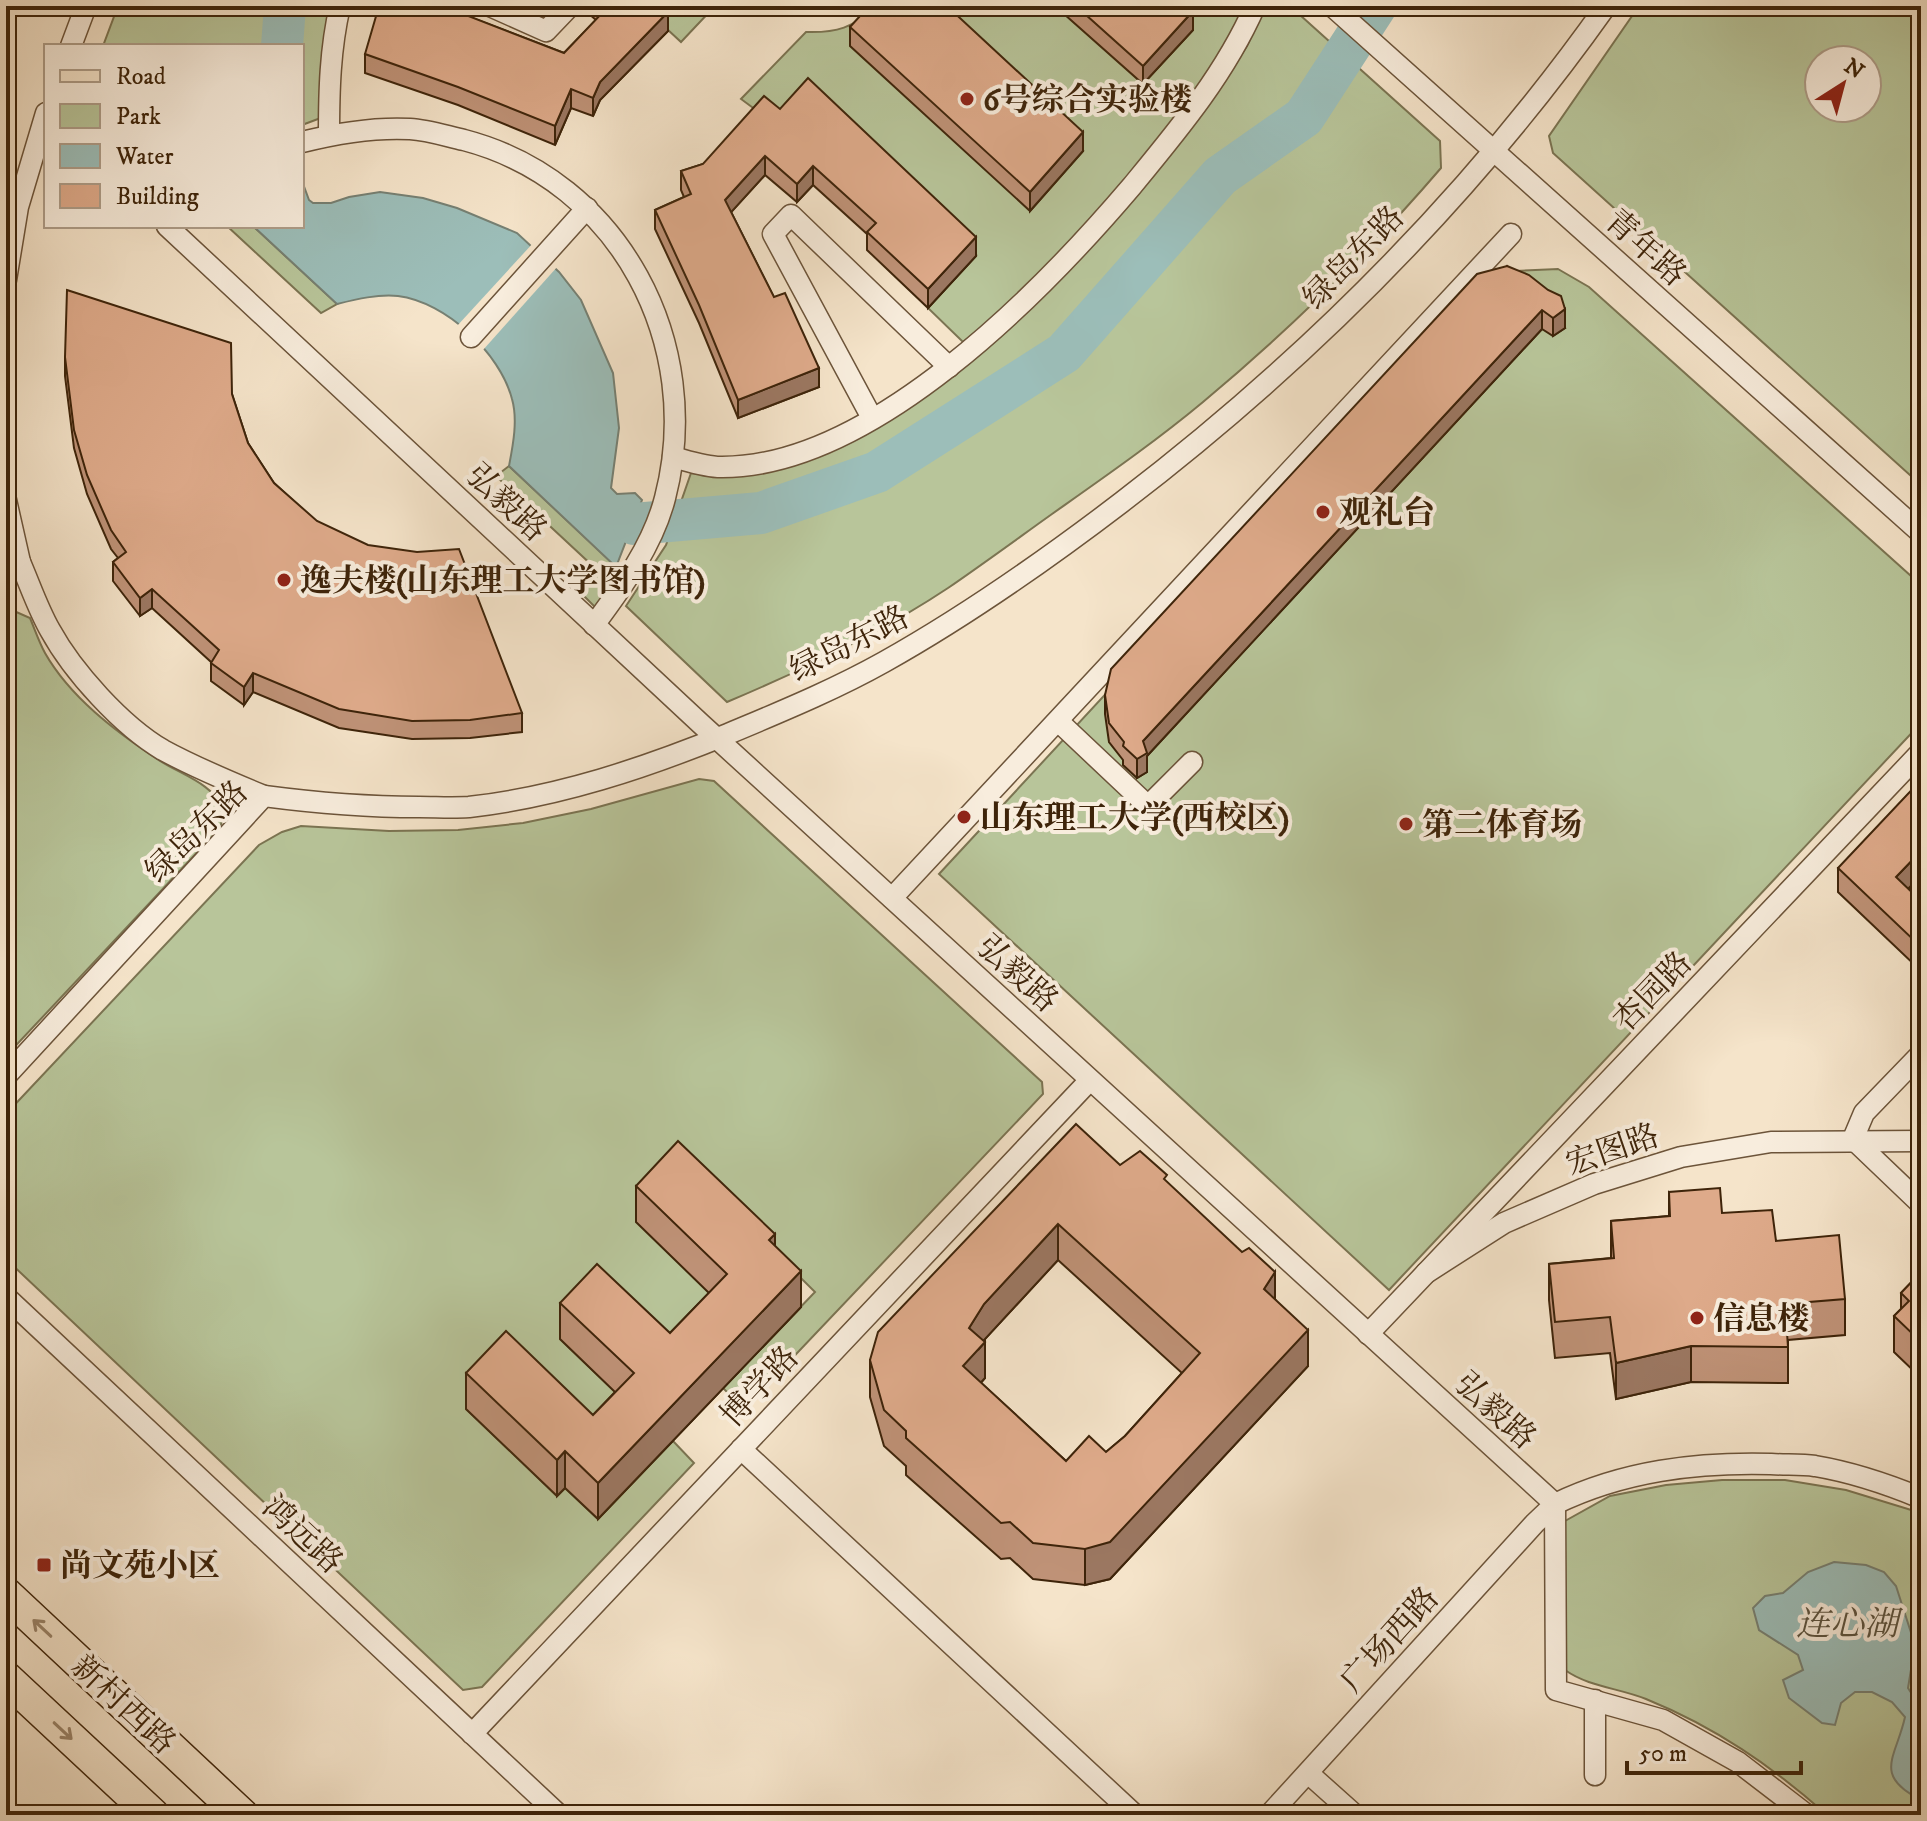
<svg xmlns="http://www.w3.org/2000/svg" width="1927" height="1821" font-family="'IM FELL DW Pica','Noto Serif SC',serif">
  <rect width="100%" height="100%" fill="#f5e4ca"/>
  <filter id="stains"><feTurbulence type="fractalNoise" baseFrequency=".0025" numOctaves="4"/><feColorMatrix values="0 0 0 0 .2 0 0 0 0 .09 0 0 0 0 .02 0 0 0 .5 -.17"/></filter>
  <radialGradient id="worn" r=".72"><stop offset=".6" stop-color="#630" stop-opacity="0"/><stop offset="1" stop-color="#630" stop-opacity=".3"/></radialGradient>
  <!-- green -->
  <g fill="#b8c59a" stroke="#7b7452" stroke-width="2" fill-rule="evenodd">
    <polygon points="118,6 332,6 326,116 302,125 302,46 103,46"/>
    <polygon points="662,6 715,6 681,42 653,16"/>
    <path d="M875,6H1247L1207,78L1108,204L1011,305L963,342L928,308L976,255L780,128L741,99L806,32C835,33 855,28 875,6Z"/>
    <path d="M1265,6H1290L1440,141L1441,168C1369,252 1288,331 1203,402C1155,442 1103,478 1052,514C1017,539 983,564 948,588C879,634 803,670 727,702L626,606L666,545L691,473L720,476L784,464L952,373L1203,112L1247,46Z"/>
    <path d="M1639,6H1921V485L1553,153L1549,136ZM1819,60H1867V108H1819Z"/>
    <polygon points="227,226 253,226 337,304 321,313"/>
    <polygon points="1558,269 1589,287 1921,585 1921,723 1389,1290 939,874 1487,282 1516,271"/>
    <polygon points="509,466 623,573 596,608 581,593 596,569 496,476"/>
    <path d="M14,611L30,618C35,630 39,642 45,653C70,697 115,731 157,759C181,775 211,782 225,810L220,828L6,1056V612Z"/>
    <polygon points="699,779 714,781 1042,1082 1043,1094 744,1409 723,1388 815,1292 689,1167 727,1310 670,1370 560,1339 634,1410 593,1452 466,1409 557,1496 565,1488 598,1519 673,1441 694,1463 482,1687 463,1690 6,1259 6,1114 259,845 282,832 301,826 389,831 458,830 523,823 591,809"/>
    <path d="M1722,1480H1785L1846,1490L1921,1513V1815H1827C1772,1766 1715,1727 1646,1699C1619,1688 1589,1687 1565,1670V1521L1610,1496L1666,1485Z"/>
  </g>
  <!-- water -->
  <g fill="#9cbeb9" stroke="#768073" stroke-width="2">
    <path d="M302,181L309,200L313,203H331L349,197L380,192L423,198L457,208L517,233L559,272L581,300L613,373L619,428L611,488L617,494L635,493L642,500L616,567L509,466C513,445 518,420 512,399C500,353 446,302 398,296C378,294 357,299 337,304L253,226H302Z"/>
    <path d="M1834,1562L1866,1565L1884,1572L1896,1586L1915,1645L1908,1688L1921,1708V1800C1872,1775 1896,1758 1905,1717L1892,1702L1872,1692H1855L1841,1703L1835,1725L1822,1723L1789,1698L1783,1680L1803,1670L1798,1655L1759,1630L1753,1608L1765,1596L1783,1593L1808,1572Z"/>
  </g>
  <!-- pier -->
  <polygon fill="#f5e4ca" points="534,242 558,266 483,350 457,326"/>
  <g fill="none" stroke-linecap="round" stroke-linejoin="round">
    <!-- river -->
    <g stroke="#9cbeb9" stroke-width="42">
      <polyline points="282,46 285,6"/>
      <polyline points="634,524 761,513 877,472 1064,353 1220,176 1304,117 1376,6"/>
    </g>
    <!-- minor casing -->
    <g stroke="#6c543a" stroke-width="23">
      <g id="minor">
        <polyline points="490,6 546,31 568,8 567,6"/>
        <polyline points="1332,6 1921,533"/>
        <polyline points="71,46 86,6"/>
        <path d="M329,135C329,91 330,49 340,6"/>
        <path d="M302,142C338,133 373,127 410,129C428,130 446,136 464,140C620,181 705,344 665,498C653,545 623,586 594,625"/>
        <path d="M167,226L701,724L1555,1504C1623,1471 1696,1462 1771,1464C1786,1465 1801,1464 1815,1466C1851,1472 1887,1484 1921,1498"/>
        <polyline points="6,280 18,207 46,113"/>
        <polyline points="471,337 587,208"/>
        <polyline points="872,418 773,234 791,215 949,367"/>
        <path d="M673,457C688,461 705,467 721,467C871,468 1041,293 1132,186C1179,129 1225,74 1255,6"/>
        <polyline points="6,500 20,562 6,577"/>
        <path d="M20,562C30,585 38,609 50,630C73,672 122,726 163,750C196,768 230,782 264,796"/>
        <polyline points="1058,721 1148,806 1192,762"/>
        <polyline points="892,898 1511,234"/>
        <polyline points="1921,1054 1864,1113 1853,1139 1921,1204"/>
        <path d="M6,1076L264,796C317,803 367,807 419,807C436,807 452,808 469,807C558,797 645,768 728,734C780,712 834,690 884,662C968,615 1046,560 1122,502C1305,362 1472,195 1606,6"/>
        <polyline points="1426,1273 1921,752"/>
        <polyline points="6,1297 559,1815"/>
        <polyline points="1368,1334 1426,1273 1504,1223 1594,1184 1681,1157 1771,1142 1921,1141"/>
        <polyline points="741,1449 1135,1815"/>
        <polyline points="1555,1504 1556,1690 1663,1720 1738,1762 1807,1815"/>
        <polyline points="472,1734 1090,1080"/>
        <polyline points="1308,1773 1355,1815"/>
        <polyline points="1595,1775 1595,1700"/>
        <polyline points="1269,1815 1535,1523 1555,1504"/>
      </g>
    </g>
    <!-- primary casing -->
    <g stroke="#3e240a" stroke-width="35">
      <g id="primary">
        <polyline points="6,1594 242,1815"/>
        <polyline points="6,1678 153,1815"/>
      </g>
    </g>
    <!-- minor -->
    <use href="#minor" stroke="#f8eddd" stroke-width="20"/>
    <!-- primary -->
    <use href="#primary" stroke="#f5e4ca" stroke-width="32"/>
  </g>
  <!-- wall -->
  <g fill="#bf9277" stroke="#3e240a" stroke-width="2" fill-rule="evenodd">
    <polygon points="467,6 467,16 564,53 596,20 580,6 662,6 668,31 600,100 593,116 571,108 555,145 458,105 365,73 365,54"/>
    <polygon points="1055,6 1187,6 1193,30 1143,84"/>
    <polygon points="850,27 1083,151 1030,211 850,46"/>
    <polygon points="780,109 976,256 928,308 867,250 867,234 813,185 797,202 765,175 731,212 819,387 738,418 699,323 655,229 655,210 684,197 681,190 681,171 703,164"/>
    <polygon points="1507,266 1565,328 1553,336 1542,329 1147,756 1147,772 1137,778 1123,765 1123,760 1109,742 1105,714 1105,695"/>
    <polygon points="65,357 232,394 248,443 274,483 522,713 522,732 470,738 412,739 339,728 253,692 244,705 211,681 211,662 152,608 140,616 113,581 113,562 118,558 111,549 87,494 74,448 65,376"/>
    <polygon points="1838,868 1921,875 1908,889 1921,901 1921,971 1838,892"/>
    <path d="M1120,1165L1167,1182L1275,1299L1308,1366L1110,1579L1085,1585L1033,1579L1010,1558L1001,1559L906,1475V1466L884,1446L870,1397V1360ZM1058,1260L1182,1373L1125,1436L1106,1452L1066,1461L981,1383L985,1378L984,1340Z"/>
    <polygon points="636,1186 775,1247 801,1307 598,1519 565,1488 557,1496 466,1409 466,1373 593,1415 615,1392 560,1339 560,1303 670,1333 709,1293 636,1222"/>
    <polygon points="1669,1192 1722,1213 1776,1241 1845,1299 1845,1335 1788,1340 1788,1383 1691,1382 1616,1399 1610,1353 1555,1358 1549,1300 1549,1264 1611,1258 1611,1221 1669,1216"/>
    <polygon points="1921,1272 1921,1378 1894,1352 1894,1316 1901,1309 1901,1293"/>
  </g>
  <!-- shaded-wall -->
  <g fill="#9b7761" stroke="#3e240a" stroke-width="2">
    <polygon points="1193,11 1193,30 1143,84 1143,66"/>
    <polygon points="668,12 668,31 600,100 593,116 593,98 600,82"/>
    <polygon points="571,89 571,108 555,145 555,126"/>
    <polygon points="1083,132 1083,151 1030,211 1030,192"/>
    <polygon points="765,156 765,175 725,219 725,200"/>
    <polygon points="813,166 813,185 797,202 797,184"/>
    <polygon points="976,237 976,256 928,308 928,289"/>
    <polygon points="1565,309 1565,328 1553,336 1553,318"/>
    <polygon points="1542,310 1542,329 1147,756 1147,772 1137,778 1137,759 1143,741"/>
    <polygon points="819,368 819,387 738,418 738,400"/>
    <polygon points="152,589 152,608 140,616 140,598"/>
    <polygon points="253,673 253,692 244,705 244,687"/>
    <polygon points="1921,851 1921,875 1896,902 1896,877"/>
    <polygon points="1058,1224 1058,1260 984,1340 978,1350 985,1342 985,1378 963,1402 963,1366 969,1328 984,1304"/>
    <polygon points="775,1234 775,1270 769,1240"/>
    <polygon points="801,1271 801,1307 598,1519 598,1483"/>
    <polygon points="1275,1272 1275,1308 1264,1289"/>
    <polygon points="1308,1330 1308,1366 1110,1579 1085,1585 1085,1549"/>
    <polygon points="1691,1346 1691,1382 1616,1399 1616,1363"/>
    <polygon points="565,1451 565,1488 557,1496 557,1460"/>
  </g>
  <!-- building -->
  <g fill="#deaa8a" stroke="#3e240a" stroke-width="2" fill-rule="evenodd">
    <polygon points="379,6 466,6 463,14 564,53 605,10 601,6 662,6 668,12 600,82 593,98 571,89 555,126 458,87 365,54"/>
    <polygon points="869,6 947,6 1083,132 1030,192 850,27"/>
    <polygon points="1076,6 1187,6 1193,11 1143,66"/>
    <polygon points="808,78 976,237 928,289 867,232 876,223 813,166 797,184 765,156 725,200 774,297 785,293 819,368 738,400 699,305 655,210 691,194 681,171 703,164 764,96 780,109"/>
    <polygon points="1507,266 1529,275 1548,290 1561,296 1565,309 1553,318 1542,310 1143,741 1147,753 1137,759 1123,746 1124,742 1109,723 1105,695 1111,669 1477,274"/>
    <polygon points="67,290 231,343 232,394 248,443 274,483 317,521 368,545 417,552 459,549 522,713 470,720 412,721 339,709 253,673 244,687 211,663 219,650 152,589 140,598 113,562 126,552 111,530 87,475 74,430 65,357"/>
    <polygon points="1921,780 1921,851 1896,877 1921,901 1921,947 1838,868"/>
    <path d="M1076,1124L1120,1165L1140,1151L1167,1175L1164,1179L1242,1252L1249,1248L1275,1272L1264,1289L1308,1330L1110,1542L1085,1549L1033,1543L1010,1522L1001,1523L906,1438V1431L884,1410L870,1360L878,1332ZM1058,1224L1200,1353L1125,1436L1106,1452L1089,1436L1066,1461L963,1366L985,1342L969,1328L984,1304Z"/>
    <polygon points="678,1141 775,1234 769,1240 801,1271 598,1483 565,1451 557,1460 466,1373 506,1331 593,1415 634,1373 560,1303 597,1264 670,1333 727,1274 636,1186"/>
    <polygon points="1720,1188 1722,1213 1772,1210 1776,1241 1839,1235 1845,1299 1785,1304 1788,1347 1691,1346 1616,1363 1610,1317 1555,1322 1549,1264 1614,1258 1611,1221 1670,1216 1669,1192"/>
    <polygon points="1921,1272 1921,1342 1894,1316 1909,1301 1901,1293"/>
  </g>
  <!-- one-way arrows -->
  <defs><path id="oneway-shaft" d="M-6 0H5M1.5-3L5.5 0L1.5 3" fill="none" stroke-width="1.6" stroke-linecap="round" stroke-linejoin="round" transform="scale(2)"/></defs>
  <g stroke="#9a846a">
    <use href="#oneway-shaft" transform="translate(42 1628) rotate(-137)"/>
    <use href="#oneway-shaft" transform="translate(63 1731) rotate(43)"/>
  </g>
  <!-- markers -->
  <g fill="#8f2418" stroke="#f8eddd" stroke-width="3">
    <circle cx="967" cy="99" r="8"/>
    <circle cx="1323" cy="512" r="8"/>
    <circle cx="284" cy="580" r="8"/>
    <circle cx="964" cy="817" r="8"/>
    <circle cx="1406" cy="824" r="8"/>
    <circle cx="1697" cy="1318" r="8"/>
    <rect x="36" y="1557" width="16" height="16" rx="4"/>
  </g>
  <g text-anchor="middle" stroke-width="8" stroke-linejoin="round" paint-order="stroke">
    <!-- poi labels -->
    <g font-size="32" font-weight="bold" fill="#3e240a" stroke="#f8eddd" text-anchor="start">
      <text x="983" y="110">6号综合实验楼</text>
      <text x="1339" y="523">观礼台</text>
      <text x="300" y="591">逸夫楼(山东理工大学图书馆)</text>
      <text x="980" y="828">山东理工大学(西校区)</text>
      <text x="1422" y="835">第二体育场</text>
      <text x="1713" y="1329">信息楼</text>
      <text x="60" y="1576">尚文苑小区</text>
    </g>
    <!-- street labels -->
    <g font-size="32" fill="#3e240a" stroke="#f8eddd">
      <text transform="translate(1646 247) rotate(42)" y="11">青年路</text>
      <text transform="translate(1353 257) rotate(-46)" y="11">绿岛东路</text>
      <text transform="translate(507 502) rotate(43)" y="11">弘毅路</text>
      <text transform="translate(849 643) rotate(-27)" y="11">绿岛东路</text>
      <text transform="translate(196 831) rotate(-45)" y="11">绿岛东路</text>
      <text transform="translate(1018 973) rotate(42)" y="11">弘毅路</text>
      <text transform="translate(1652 991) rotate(-46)" y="11">杏园路</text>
      <text transform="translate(1612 1149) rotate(-19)" y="11">宏图路</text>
      <text transform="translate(759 1386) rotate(-47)" y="11">博学路</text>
      <text transform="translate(1496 1410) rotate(42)" y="11">弘毅路</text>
      <text transform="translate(303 1534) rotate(43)" y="11">鸿远路</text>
      <text transform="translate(1389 1639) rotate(-48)" y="11">广场西路</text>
      <text transform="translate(124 1704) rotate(43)" y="11">新村西路</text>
    </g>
    <!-- water labels -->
    <g font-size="34" font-style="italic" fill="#5a523f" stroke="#f8eddd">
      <text x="1847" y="1635">连心湖</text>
    </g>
  </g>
  <!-- margin -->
  <rect width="1927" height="1821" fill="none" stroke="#f5e4ca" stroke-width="32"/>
  <rect x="8" y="8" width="1911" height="1805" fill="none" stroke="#3e240a" stroke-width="4"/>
  <rect x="16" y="16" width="1895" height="1789" fill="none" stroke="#3e240a" stroke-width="2"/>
  <!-- legend -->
  <rect x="44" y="44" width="260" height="184" fill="#f8eddd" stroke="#ae9d89" stroke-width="2"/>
  <rect x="60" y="70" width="40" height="12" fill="#f5e4ca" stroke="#ae9d89" stroke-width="2"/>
  <text x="116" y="84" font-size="24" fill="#3e240a">Road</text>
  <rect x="60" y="104" width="40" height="24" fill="#b8c59a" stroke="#ae9d89" stroke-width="2"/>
  <text x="116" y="124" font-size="24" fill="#3e240a">Park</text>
  <rect x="60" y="144" width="40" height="24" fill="#9cbeb9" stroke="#ae9d89" stroke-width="2"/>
  <text x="116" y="164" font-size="24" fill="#3e240a">Water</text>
  <rect x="60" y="184" width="40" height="24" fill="#deaa8a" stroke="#ae9d89" stroke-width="2"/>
  <text x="116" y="204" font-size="24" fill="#3e240a">Building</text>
  <!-- north arrow -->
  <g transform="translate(1843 84) rotate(36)"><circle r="38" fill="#f8eddd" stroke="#ae9d89" stroke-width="2"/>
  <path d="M0-6L14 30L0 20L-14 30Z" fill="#8f2418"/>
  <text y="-12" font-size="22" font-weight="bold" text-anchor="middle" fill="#3e240a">N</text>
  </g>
  <!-- scale -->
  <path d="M1627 1761v12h174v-12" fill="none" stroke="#3e240a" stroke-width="4"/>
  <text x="1639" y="1761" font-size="24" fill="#3e240a" stroke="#f8eddd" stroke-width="6" paint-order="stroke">50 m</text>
  <rect width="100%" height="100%" filter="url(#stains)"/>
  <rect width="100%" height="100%" fill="url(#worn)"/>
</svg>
